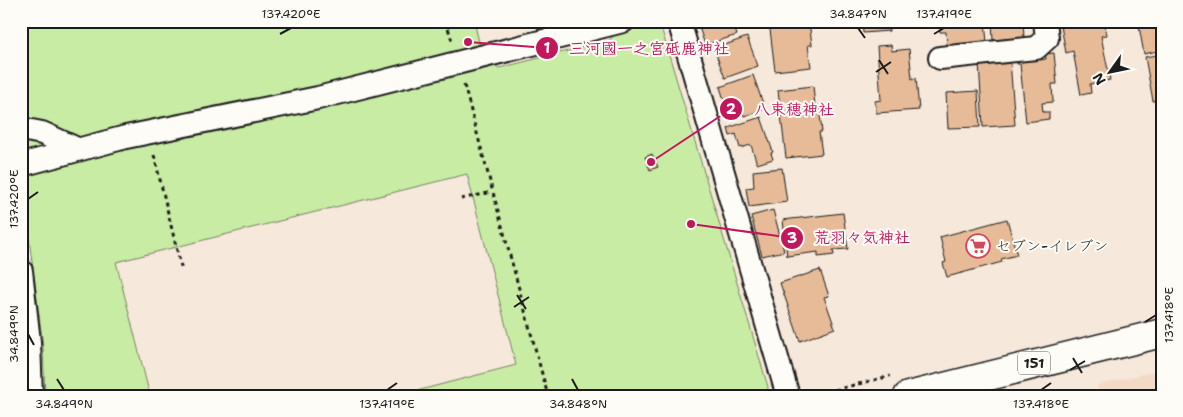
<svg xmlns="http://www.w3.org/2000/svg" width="1183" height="417" font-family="'Shantell Sans','Klee One',sans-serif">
  <rect width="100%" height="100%" fill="#f6e8da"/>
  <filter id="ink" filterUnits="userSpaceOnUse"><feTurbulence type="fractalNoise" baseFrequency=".02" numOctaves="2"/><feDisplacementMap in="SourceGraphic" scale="10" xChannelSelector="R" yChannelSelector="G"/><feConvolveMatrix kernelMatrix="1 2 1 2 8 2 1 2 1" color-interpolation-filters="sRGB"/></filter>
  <g filter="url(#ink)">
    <!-- built -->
    <polygon fill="#f2dac6" points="1162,370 1162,396 1100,396 1097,385"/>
    <!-- green -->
    <polygon fill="#c9eca5" stroke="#728460" points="21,21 474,21 483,59 499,68 609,41 621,26 620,21 659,21 768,387 767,394 397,396 516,365 467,174 116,262 150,396 45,396 43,346 21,177"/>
    <!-- building -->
    <g fill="#e7bb97" stroke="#1c1c1c">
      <polygon points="536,21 570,21 538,30"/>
      <polygon points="697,21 732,21 737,35 705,45"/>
      <polygon points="769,21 809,21 812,45 808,45 811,67 775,71"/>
      <polygon points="862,21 888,21 889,31 863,33"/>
      <polygon points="939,21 985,21 987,43 947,46 946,32 940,32"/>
      <polygon points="992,21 1023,21 1024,38 993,40"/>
      <polygon points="1086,21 1104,21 1107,35 1101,36 1110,80 1090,84 1091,93 1081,95 1073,51 1066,53 1061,26"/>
      <polygon points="1138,21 1162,21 1162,50 1144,54"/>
      <polygon points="747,37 758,66 725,78 714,49"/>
      <polygon points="891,45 892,51 909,49 912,79 916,78 919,110 876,113 875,101 881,100 877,46"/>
      <polygon points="1054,53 1057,84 1052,84 1053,102 1042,103 1043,112 1049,112 1049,119 1026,122 1020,64 1017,64 1017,57 1039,55 1040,60 1046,59 1045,54"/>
      <polygon points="1162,54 1162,100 1153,101 1145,57"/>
      <polygon points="1010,61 1015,125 983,127 979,63"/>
      <polygon points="753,75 765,109 744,116 737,99 725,103 720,87"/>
      <polygon points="813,86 815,106 819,106 822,132 819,132 822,154 786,158 778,90"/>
      <polygon points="978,91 980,127 948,128 946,93"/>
      <polygon points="1162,105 1162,130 1160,131 1155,107"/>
      <polygon points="761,117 773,152 771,153 773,159 757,164 751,145 740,148 736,134 730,136 728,128"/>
      <polygon points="652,154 658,167 650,170 645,157"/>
      <polygon points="782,168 787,202 749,207 746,188 754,187 753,171"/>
      <polygon points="773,210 784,251 762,256 751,216"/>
      <polygon points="843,213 848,249 833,250 834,255 818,257 818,252 787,256 783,220"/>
      <polygon points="1007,219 1017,255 1001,259 1002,262 947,277 943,263 946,262 940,237"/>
      <polygon points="820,270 829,296 824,297 835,328 800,341 780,283"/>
      <polygon points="1080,391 1082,396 1068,396"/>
    </g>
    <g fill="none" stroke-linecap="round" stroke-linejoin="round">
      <!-- minor casing -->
      <g stroke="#1c1c1c" stroke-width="26">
        <g id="minor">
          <polyline points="679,21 788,396"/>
          <polyline points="940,58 1036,48 1047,38 1045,21"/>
          <polyline points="21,129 42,133 77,149"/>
          <polyline points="21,165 126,137 318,98 623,21"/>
          <polyline points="21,271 29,342 31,396"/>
        </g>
      </g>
      <!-- trunk casing -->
      <g stroke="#1c1c1c" stroke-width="31">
        <polyline id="trunk" points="908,396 1162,333"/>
      </g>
      <!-- path -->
      <g stroke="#1c1c1c" stroke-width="3" stroke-dasharray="4 4" stroke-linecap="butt">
        <polyline points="446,21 452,41"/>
        <polyline points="464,85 548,396"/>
        <polyline points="154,155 182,271"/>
        <polyline points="461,199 492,192"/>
        <polyline points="812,391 819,394 890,376"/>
      </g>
      <!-- minor -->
      <use href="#minor" stroke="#fdfcf7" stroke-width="22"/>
      <!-- trunk -->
      <use href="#trunk" stroke="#fdfcf7" stroke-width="28"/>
    </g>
  </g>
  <!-- ticks -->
  <path fill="none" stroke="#1c1c1c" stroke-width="2" d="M858,28L865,38M280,34L291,28M934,34L944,28M879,60L888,74M876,72L891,62M28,199L38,192M517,295L526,309M514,307L529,297M1145,322L1156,315M28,334L34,345M1073,358L1082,373M1070,370L1085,361M57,379L64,390M572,379L578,390M387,390L397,383M1041,390L1051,383"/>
  <!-- icons -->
  <defs>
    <g id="supermarket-ring" transform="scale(1.25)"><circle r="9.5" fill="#fdfcf7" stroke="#d1495b" stroke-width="1.5"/><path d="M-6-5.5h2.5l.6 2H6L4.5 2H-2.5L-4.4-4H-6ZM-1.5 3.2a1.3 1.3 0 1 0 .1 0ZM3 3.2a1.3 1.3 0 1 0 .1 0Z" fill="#d1495b"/></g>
  </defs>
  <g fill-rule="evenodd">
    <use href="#supermarket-ring" x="978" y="246"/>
  </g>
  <g text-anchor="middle" stroke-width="4" stroke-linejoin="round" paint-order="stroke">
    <!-- shield labels -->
    <rect fill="#fdfcf7" stroke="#605f5e" stroke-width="1" x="1018" y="351.5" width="32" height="23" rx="4"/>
    <g font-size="14" font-weight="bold" fill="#1c1c1c">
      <text x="1034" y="368">151</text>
    </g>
    <!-- poi labels -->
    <g font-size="15" fill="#1c1c1c" stroke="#fdfcf7" text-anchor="start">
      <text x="996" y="251">セブン-イレブン</text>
    </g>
  </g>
  <!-- callouts -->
  <path fill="none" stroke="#c2185b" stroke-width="2" d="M468 42L547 48M651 162L731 109M691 224L792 238"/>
  <g fill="#c2185b" stroke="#fdfcf7" stroke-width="2">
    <circle cx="468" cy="42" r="5"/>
    <circle cx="651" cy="162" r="5"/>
    <circle cx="691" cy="224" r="5"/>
    <circle cx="547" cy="48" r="12"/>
    <circle cx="731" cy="109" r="12"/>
    <circle cx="792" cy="238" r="12"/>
  </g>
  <g font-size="15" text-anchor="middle" font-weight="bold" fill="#fff">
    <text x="547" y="53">1</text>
    <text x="731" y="114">2</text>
    <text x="792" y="243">3</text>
  </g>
  <g font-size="16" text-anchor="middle" font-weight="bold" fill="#c2185b" stroke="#fdfcf7" stroke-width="4" stroke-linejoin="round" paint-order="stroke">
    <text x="649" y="54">三河國一之宮砥鹿神社</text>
    <text x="794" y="115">八束穂神社</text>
    <text x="862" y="243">荒羽々気神社</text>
  </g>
  <!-- margin -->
  <rect width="1183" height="417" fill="none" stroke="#fdfcf7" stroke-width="55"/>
  <!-- north arrow -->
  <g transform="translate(1110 72) rotate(237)" stroke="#fdfcf7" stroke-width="4" paint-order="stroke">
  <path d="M0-4L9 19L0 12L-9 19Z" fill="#1c1c1c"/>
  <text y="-8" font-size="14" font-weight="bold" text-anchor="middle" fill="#1c1c1c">N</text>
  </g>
  <rect x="28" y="28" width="1128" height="362" fill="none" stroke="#1c1c1c" stroke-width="2"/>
  <g font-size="12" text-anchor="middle" fill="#1c1c1c">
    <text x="291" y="18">137.420°E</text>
    <text x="858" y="18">34.847°N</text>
    <text x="944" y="18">137.419°E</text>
    <text transform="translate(14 199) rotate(-90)" y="4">137.420°E</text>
    <text transform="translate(1169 315) rotate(-90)" y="4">137.418°E</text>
    <text transform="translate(14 334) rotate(-90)" y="4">34.849°N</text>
    <text x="64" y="408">34.849°N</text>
    <text x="387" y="408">137.419°E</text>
    <text x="578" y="408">34.848°N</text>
    <text x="1041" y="408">137.418°E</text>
  </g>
</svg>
